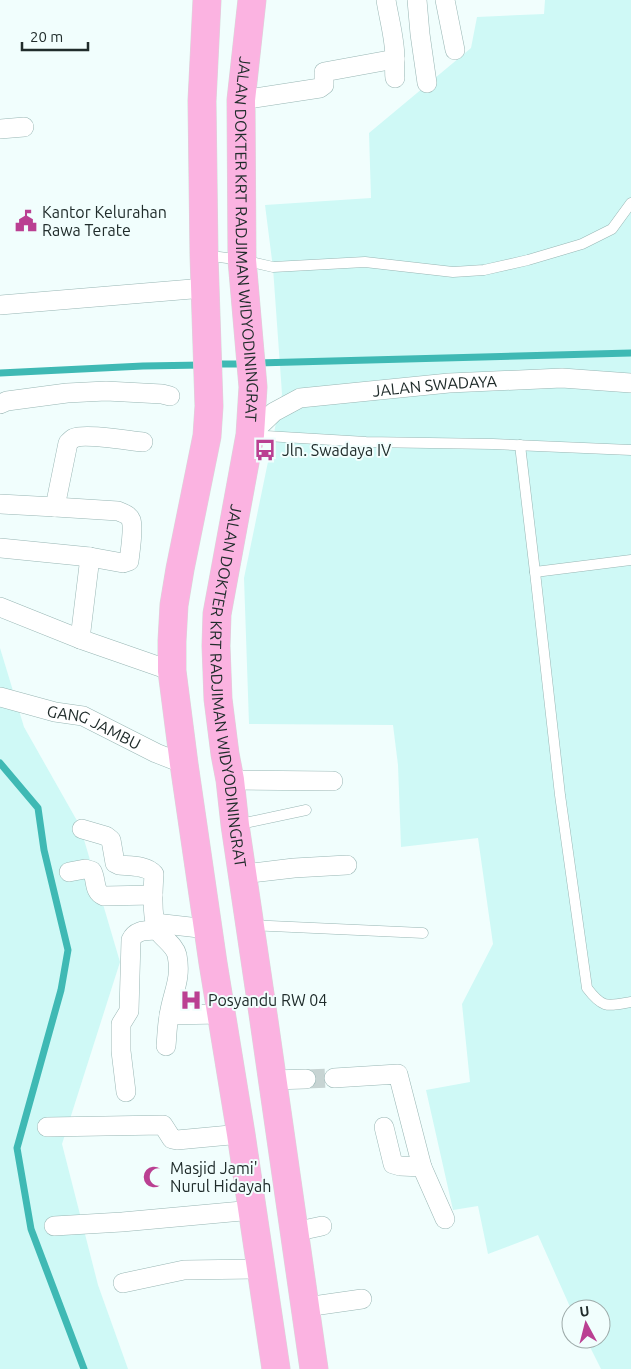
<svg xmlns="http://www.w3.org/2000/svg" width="631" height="1369" font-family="Ubuntu,sans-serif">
  <rect width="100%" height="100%" fill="#f1fefd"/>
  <!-- built -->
  <g fill="#cff9f6">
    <polygon points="545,0 631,0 631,1369 601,1369 586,1339 601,1339 601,1309 571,1309 538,1235 488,1254 478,1206 453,1210 426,1090 470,1082 462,1004 493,944 478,838 401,847 398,765 393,725 249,724 244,578 282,394 273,268 265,205 371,198 369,133 471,48 477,17 544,14"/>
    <polygon points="0,648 24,727 80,826 120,962 62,1144 98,1285 128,1369 0,1369"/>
  </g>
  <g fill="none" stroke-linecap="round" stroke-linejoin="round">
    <!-- stream -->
    <g stroke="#3fb9b4" stroke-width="7">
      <polyline points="257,363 631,353"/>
      <polyline points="214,364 246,364"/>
      <polyline points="0,373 143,366 203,365"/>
      <polyline points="0,763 38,808 44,850 68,950 61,990 17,1148 31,1229 84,1369"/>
    </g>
    <!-- minor-tunnel -->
    <polyline stroke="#c7d4d3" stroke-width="19" stroke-dasharray="19 9" stroke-linecap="butt" points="306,1079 334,1078"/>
    <!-- service casing -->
    <g stroke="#98b6b4" stroke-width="11">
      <g id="service">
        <polyline points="204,255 242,260 273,267 365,262 453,272 484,270 528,260 582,244 612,229 631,203"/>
        <polyline points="251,435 366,442 493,444 631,450"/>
        <polyline points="520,445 535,572"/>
        <path d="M631,560L535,572L560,795L587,988C603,1009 607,1006 631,1002"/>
        <polyline points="236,825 306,810"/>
        <polyline points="251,925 423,933"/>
      </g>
    </g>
    <!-- minor casing -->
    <g stroke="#98b6b4" stroke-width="20">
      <g id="minor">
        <path d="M386,0C389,19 395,39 395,59C395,66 394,71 395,78"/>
        <polyline points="417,0 420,34 427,83"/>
        <polyline points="445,0 455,50"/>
        <polyline points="241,100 320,88 324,85 324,72 395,59"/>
        <polyline points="0,129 24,127"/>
        <polyline points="0,305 204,288"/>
        <polyline points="0,404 7,401 67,393 106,391 162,394 170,396"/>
        <path id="s1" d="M250,435L274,412L300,398L449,383L562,378L631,383"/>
        <polyline points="0,504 55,507"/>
        <path d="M0,548L90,557L123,563L129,561C130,552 134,528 131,520C129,515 123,513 118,511L55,507L68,443C70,441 72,439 74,438C85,433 130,441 143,442"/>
        <polyline points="0,607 80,639 172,671"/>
        <polyline points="80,639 90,557"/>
        <path id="s2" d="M0,697L55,712L83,716L156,753L184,764"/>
        <polyline points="230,780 333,781"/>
        <path d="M82,829L106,836L111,840L115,863L119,865C130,866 147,865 154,874C153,888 151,919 158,931C164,939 175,946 177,955C182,980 172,993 169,1016C167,1026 167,1036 166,1046"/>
        <path d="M69,872L85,869L92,871C97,880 93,892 104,896L153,895"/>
        <polyline points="243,874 294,868 347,865"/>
        <polyline points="155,923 208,929"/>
        <polyline points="169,1015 221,1014"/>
        <polyline points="334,1078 398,1074 422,1167 445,1219"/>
        <polyline points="272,1080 306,1079"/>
        <path d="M126,1092L121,1051V1024L129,1011L131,940C136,929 147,931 158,930"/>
        <polyline points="47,1127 163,1125 172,1139 177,1140 241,1134"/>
        <polyline points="384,1127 393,1164 400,1166 422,1167"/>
        <polyline points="54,1226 122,1222 253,1210"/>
        <polyline points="294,1232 322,1226"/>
        <polyline points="123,1283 184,1270 261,1269"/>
        <polyline points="306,1307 362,1299"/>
      </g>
    </g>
    <!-- primary casing -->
    <g stroke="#d7d9d9" stroke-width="29">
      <g id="primary">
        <polyline points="207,0 202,101 204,255 209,406 207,436 180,569 174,605 172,641 172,671 184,764 213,963 241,1134 276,1369"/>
        <path id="s3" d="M252,0L241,100L242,260L253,387L250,435L217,614L216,646L218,699L225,754L230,780L235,825L263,1014L314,1369"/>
      </g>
    </g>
    <!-- service -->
    <use href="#service" stroke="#fff" stroke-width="10"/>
    <!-- minor -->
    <use href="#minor" stroke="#fff" stroke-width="19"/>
    <!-- primary -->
    <use href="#primary" stroke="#fbb3e1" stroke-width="28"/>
  </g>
  <!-- icons -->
  <defs>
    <g id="civic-bare" transform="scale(1.725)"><path d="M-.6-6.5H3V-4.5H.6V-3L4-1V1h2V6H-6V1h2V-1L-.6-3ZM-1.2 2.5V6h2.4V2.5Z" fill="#ba4092" stroke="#f1fefd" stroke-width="2.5" paint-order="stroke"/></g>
    <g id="bus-bare" transform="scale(1.725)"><path d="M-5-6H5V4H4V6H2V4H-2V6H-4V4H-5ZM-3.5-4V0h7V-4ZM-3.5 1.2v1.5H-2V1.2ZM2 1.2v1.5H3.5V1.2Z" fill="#ba4092" stroke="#f1fefd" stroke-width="2.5" paint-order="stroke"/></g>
    <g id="hospital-bare" transform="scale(1.725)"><path d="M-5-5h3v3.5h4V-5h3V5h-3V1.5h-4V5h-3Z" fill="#ba4092" stroke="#f1fefd" stroke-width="2.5" paint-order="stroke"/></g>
    <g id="mosque-bare" transform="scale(1.725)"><path d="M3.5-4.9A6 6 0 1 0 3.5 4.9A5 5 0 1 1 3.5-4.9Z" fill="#ba4092" stroke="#f1fefd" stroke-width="2.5" paint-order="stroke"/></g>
  </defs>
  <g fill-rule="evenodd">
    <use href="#civic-bare" x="26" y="221"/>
    <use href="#bus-bare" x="265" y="450"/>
    <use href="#hospital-bare" x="191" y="1000"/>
    <use href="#mosque-bare" x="154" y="1177"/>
  </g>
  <g text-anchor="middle" stroke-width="4" stroke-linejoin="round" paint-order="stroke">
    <!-- poi labels -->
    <g font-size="16" fill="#202c2b" stroke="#f1fefd" text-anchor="start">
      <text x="42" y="218">Kantor Kelurahan<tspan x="42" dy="18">Rawa Terate</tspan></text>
      <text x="282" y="456">Jln. Swadaya IV</text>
      <text x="208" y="1006">Posyandu RW 04</text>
      <text x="170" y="1174">Masjid Jami'<tspan x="170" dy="18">Nurul Hidayah</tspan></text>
    </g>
    <!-- street labels -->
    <g font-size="16" fill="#202c2b" stroke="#f1fefd">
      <text dy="6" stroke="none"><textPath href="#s3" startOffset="240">JALAN DOKTER KRT RADJIMAN WIDYODININGRAT</textPath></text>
      <text dy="6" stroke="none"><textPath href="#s1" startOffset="198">JALAN SWADAYA</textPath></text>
      <text dy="6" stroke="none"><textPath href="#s3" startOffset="690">JALAN DOKTER KRT RADJIMAN WIDYODININGRAT</textPath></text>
      <text dy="6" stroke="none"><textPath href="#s2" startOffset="99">GANG JAMBU</textPath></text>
    </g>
  </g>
  <!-- north arrow -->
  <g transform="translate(586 1324) rotate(353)"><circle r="24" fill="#f1fefd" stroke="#9daaa9"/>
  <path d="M0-4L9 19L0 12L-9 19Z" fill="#ba4092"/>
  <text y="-8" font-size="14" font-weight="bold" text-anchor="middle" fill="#202c2b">U</text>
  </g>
  <!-- scale -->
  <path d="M22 42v8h66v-8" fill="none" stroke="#202c2b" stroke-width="2.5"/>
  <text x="30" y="42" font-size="15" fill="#202c2b" stroke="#f1fefd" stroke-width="4" paint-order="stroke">20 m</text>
</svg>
